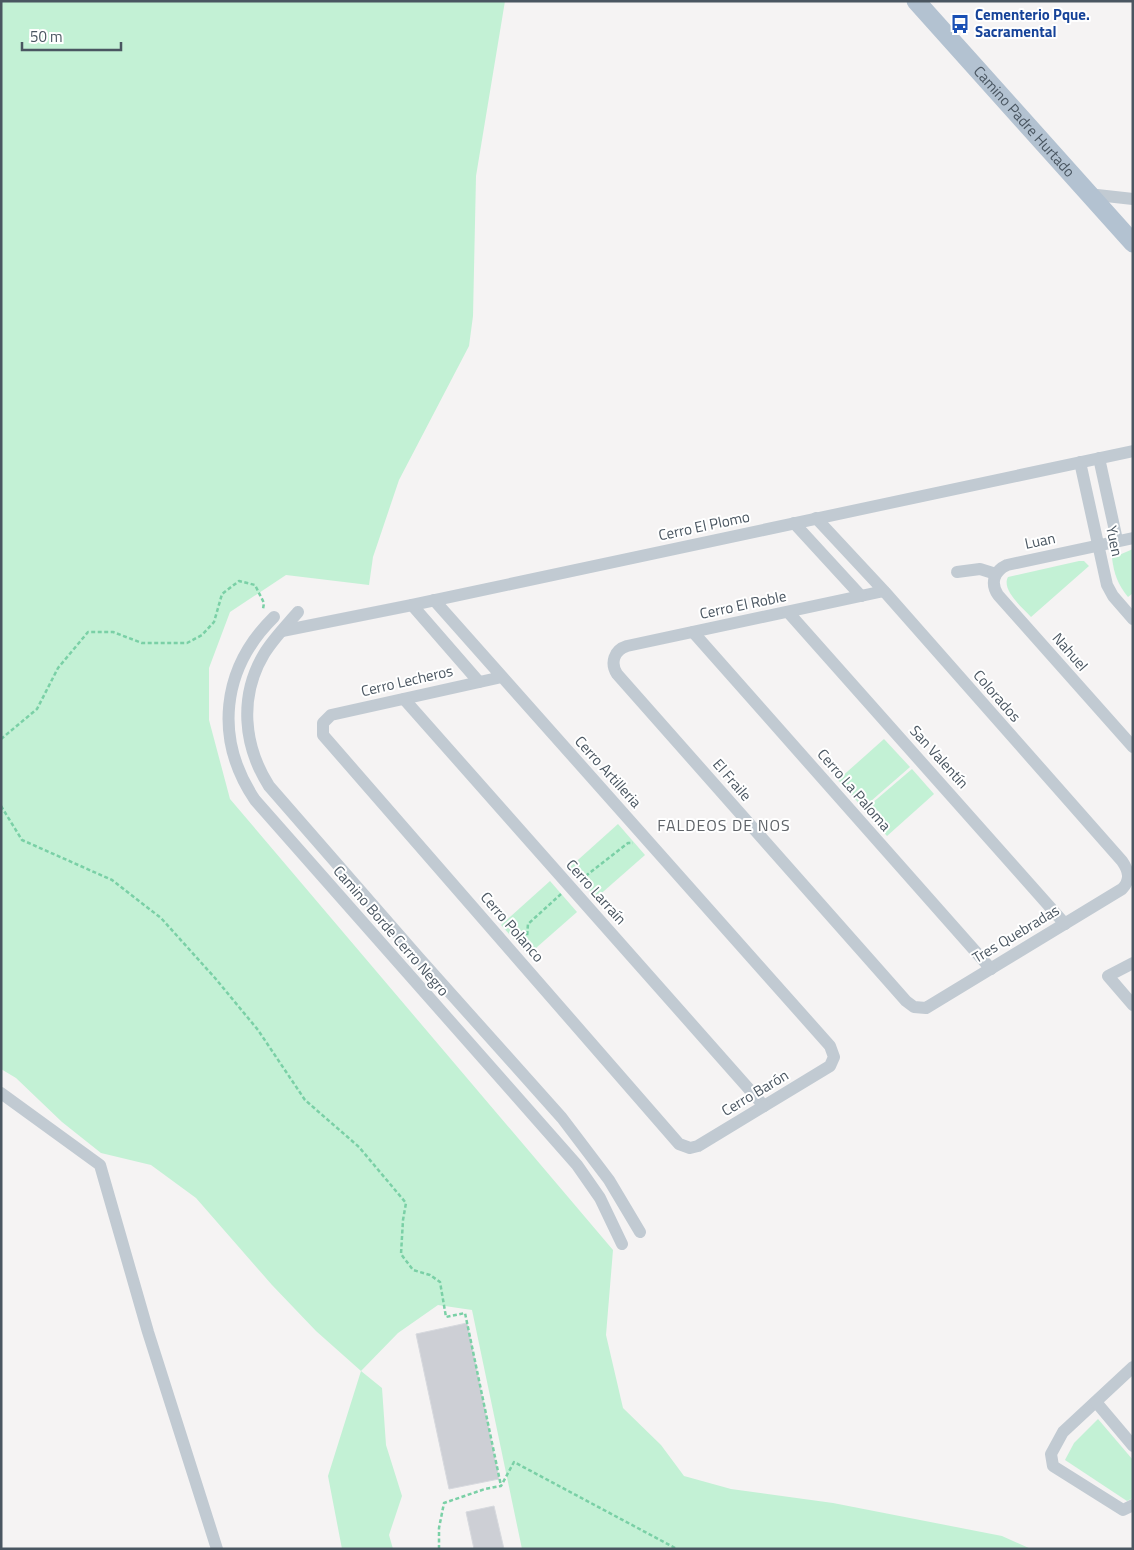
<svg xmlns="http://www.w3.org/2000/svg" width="1134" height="1550" font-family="'Titillium Web',sans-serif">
  <rect width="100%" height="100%" fill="#f5f3f3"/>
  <!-- green -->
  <g fill="#c3f1d5">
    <polygon points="1,1 505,1 476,176 473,316 469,346 399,480 373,557 369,585 286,575 230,612 209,668 209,720 230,799 613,1250 606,1335 623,1408 661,1445 684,1476 731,1489 833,1503 1002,1536 1031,1549 522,1549 472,1310 438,1305 398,1333 361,1371 382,1388 386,1445 402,1496 389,1535 393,1549 342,1549 328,1476 361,1371 316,1331 272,1285 196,1198 151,1165 101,1153 62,1122 16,1078 1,1069"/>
    <path d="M1133,549V593L1128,597C1118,585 1114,574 1112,558Z"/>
    <path d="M1079,561H1084L1089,566L1031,617C1022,607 1001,590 1008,577Z"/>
    <polygon points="884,739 910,767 863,808 838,780"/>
    <polygon points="912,769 934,794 887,836 864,810"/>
    <polygon points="618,824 645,855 596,898 569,868"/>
    <polygon points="550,881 577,912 528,955 501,925"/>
    <polygon points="1098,1419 1133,1460 1133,1498 1127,1501 1065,1460 1074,1443"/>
  </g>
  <!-- building -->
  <g fill="#cdcfd5" stroke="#d7d9de">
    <polygon points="467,1323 499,1479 449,1489 416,1334"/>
    <polygon points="494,1506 504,1549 474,1549 466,1512"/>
  </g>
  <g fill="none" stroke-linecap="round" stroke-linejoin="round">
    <!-- path -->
    <g stroke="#7ad0a6" stroke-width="2.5" stroke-dasharray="4 2.5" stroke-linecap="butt">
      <polyline points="1,739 37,709 58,668 88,632 113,632 142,643 187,643 202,635 214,622 222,594 239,581 255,585 264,603 263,609"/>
      <polyline points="1,806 22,840 112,880 161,918 215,978 258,1030 305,1100 359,1147 406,1203 403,1220 401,1254 413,1270 430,1275 440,1282 446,1317 465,1313 501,1486"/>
      <polyline points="582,881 583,878 628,843 633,843"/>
      <polyline points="522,947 527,937 528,924 561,894"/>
      <polyline points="439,1549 439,1528 444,1503 485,1489 501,1486 514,1462 677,1549"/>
    </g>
    <!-- street -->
    <g stroke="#c1cad2" stroke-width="12">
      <polyline points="1088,194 1133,199"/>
      <polyline points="1099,458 1117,540"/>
      <polyline points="1080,462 1107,585 1113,596 1133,619"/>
      <path d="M816,518L884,591L1122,861C1129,871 1131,880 1122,889L926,1008L914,1007L906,1001L617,674C610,663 614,650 627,646L884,591"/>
      <polyline points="794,523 861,596"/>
      <path d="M1133,538L1007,565C994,571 990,583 998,595L1133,747"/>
      <polyline points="957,572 980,569 996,574"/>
      <polyline points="434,600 830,1046 834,1057 830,1066 698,1146 690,1148 679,1144 323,735 323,723 331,715 502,677"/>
      <polyline points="412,605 479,682"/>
      <path d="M298,612C286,626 273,639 264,654C239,696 243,745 269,786L419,958L562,1118L609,1180L640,1232"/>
      <polyline points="788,612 1065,924"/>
      <path d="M274,617C221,669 214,739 255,800L577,1165L600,1198L622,1244"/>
      <polyline points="282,631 412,605 1133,451"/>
      <polyline points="693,632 991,969"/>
      <polyline points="404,699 764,1106"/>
      <polyline points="1133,963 1108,976 1133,1005"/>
      <polyline points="1,1093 100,1165 148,1332 217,1549"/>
      <polyline points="1133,1367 1063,1432 1051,1454 1053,1466 1123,1510 1133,1505"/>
      <polyline points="1096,1402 1133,1446"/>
    </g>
    <!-- primary -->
    <path stroke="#b3c2d1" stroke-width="19" id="s1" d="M916,1L1133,243"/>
  </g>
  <!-- icons -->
  <defs>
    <g id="bus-bare" transform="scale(1.5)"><path d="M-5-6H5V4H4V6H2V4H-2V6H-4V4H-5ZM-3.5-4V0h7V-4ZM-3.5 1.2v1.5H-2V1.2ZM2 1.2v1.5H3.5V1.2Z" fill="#1a4fb4" stroke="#fff" stroke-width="2.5" paint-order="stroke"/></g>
  </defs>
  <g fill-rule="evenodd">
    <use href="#bus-bare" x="960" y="24"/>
  </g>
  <g text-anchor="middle" stroke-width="4" stroke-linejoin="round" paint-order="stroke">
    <!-- transit labels -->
    <g font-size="15" font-weight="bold" fill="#164399" stroke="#fff" text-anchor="start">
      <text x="975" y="20">Cementerio Pque.<tspan x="975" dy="17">Sacramental</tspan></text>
    </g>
    <!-- street labels -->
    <g font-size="15" fill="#4a5661" stroke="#fff">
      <text dy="5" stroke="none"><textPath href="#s1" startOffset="162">Camino Padre Hurtado</textPath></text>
      <text transform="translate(704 526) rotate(-12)" y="5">Cerro El Plomo</text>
      <text transform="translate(1040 541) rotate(-12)" y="5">Luan</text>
      <text transform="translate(1114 541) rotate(78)" y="5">Yuen</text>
      <text transform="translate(743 605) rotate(-12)" y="5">Cerro El Roble</text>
      <text transform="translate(1070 652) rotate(49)" y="5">Nahuel</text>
      <text transform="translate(407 681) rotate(-13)" y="5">Cerro Lecheros</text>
      <text transform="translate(997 696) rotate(49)" y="5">Colorados</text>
      <text transform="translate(939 757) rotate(48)" y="5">San Valentín</text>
      <text transform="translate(608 772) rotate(48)" y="5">Cerro Artilleria</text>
      <text transform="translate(732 780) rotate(49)" y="5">El Fraile</text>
      <text transform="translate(854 790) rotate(49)" y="5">Cerro La Paloma</text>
      <text transform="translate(596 892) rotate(48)" y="5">Cerro Larraín</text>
      <text transform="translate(512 927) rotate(49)" y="5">Cerro Polanco</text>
      <text transform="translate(391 931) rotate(49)" y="5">Camino Borde Cerro Negro</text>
      <text transform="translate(1016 934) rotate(-31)" y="5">Tres Quebradas</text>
      <text transform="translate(755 1093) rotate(-31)" y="5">Cerro Barón</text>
    </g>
    <!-- neighbourhood labels -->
    <g font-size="16" letter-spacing="1" fill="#5f6368" stroke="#fff">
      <text x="724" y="831">FALDEOS DE NOS</text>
    </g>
  </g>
  <!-- border -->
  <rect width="1134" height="1550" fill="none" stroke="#4a5661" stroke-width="5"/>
  <!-- scale -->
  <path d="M22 42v8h99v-8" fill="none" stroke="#4a5661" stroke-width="2.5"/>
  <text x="30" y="42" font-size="15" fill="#4a5661" stroke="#ffffff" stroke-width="4" paint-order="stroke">50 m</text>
</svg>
